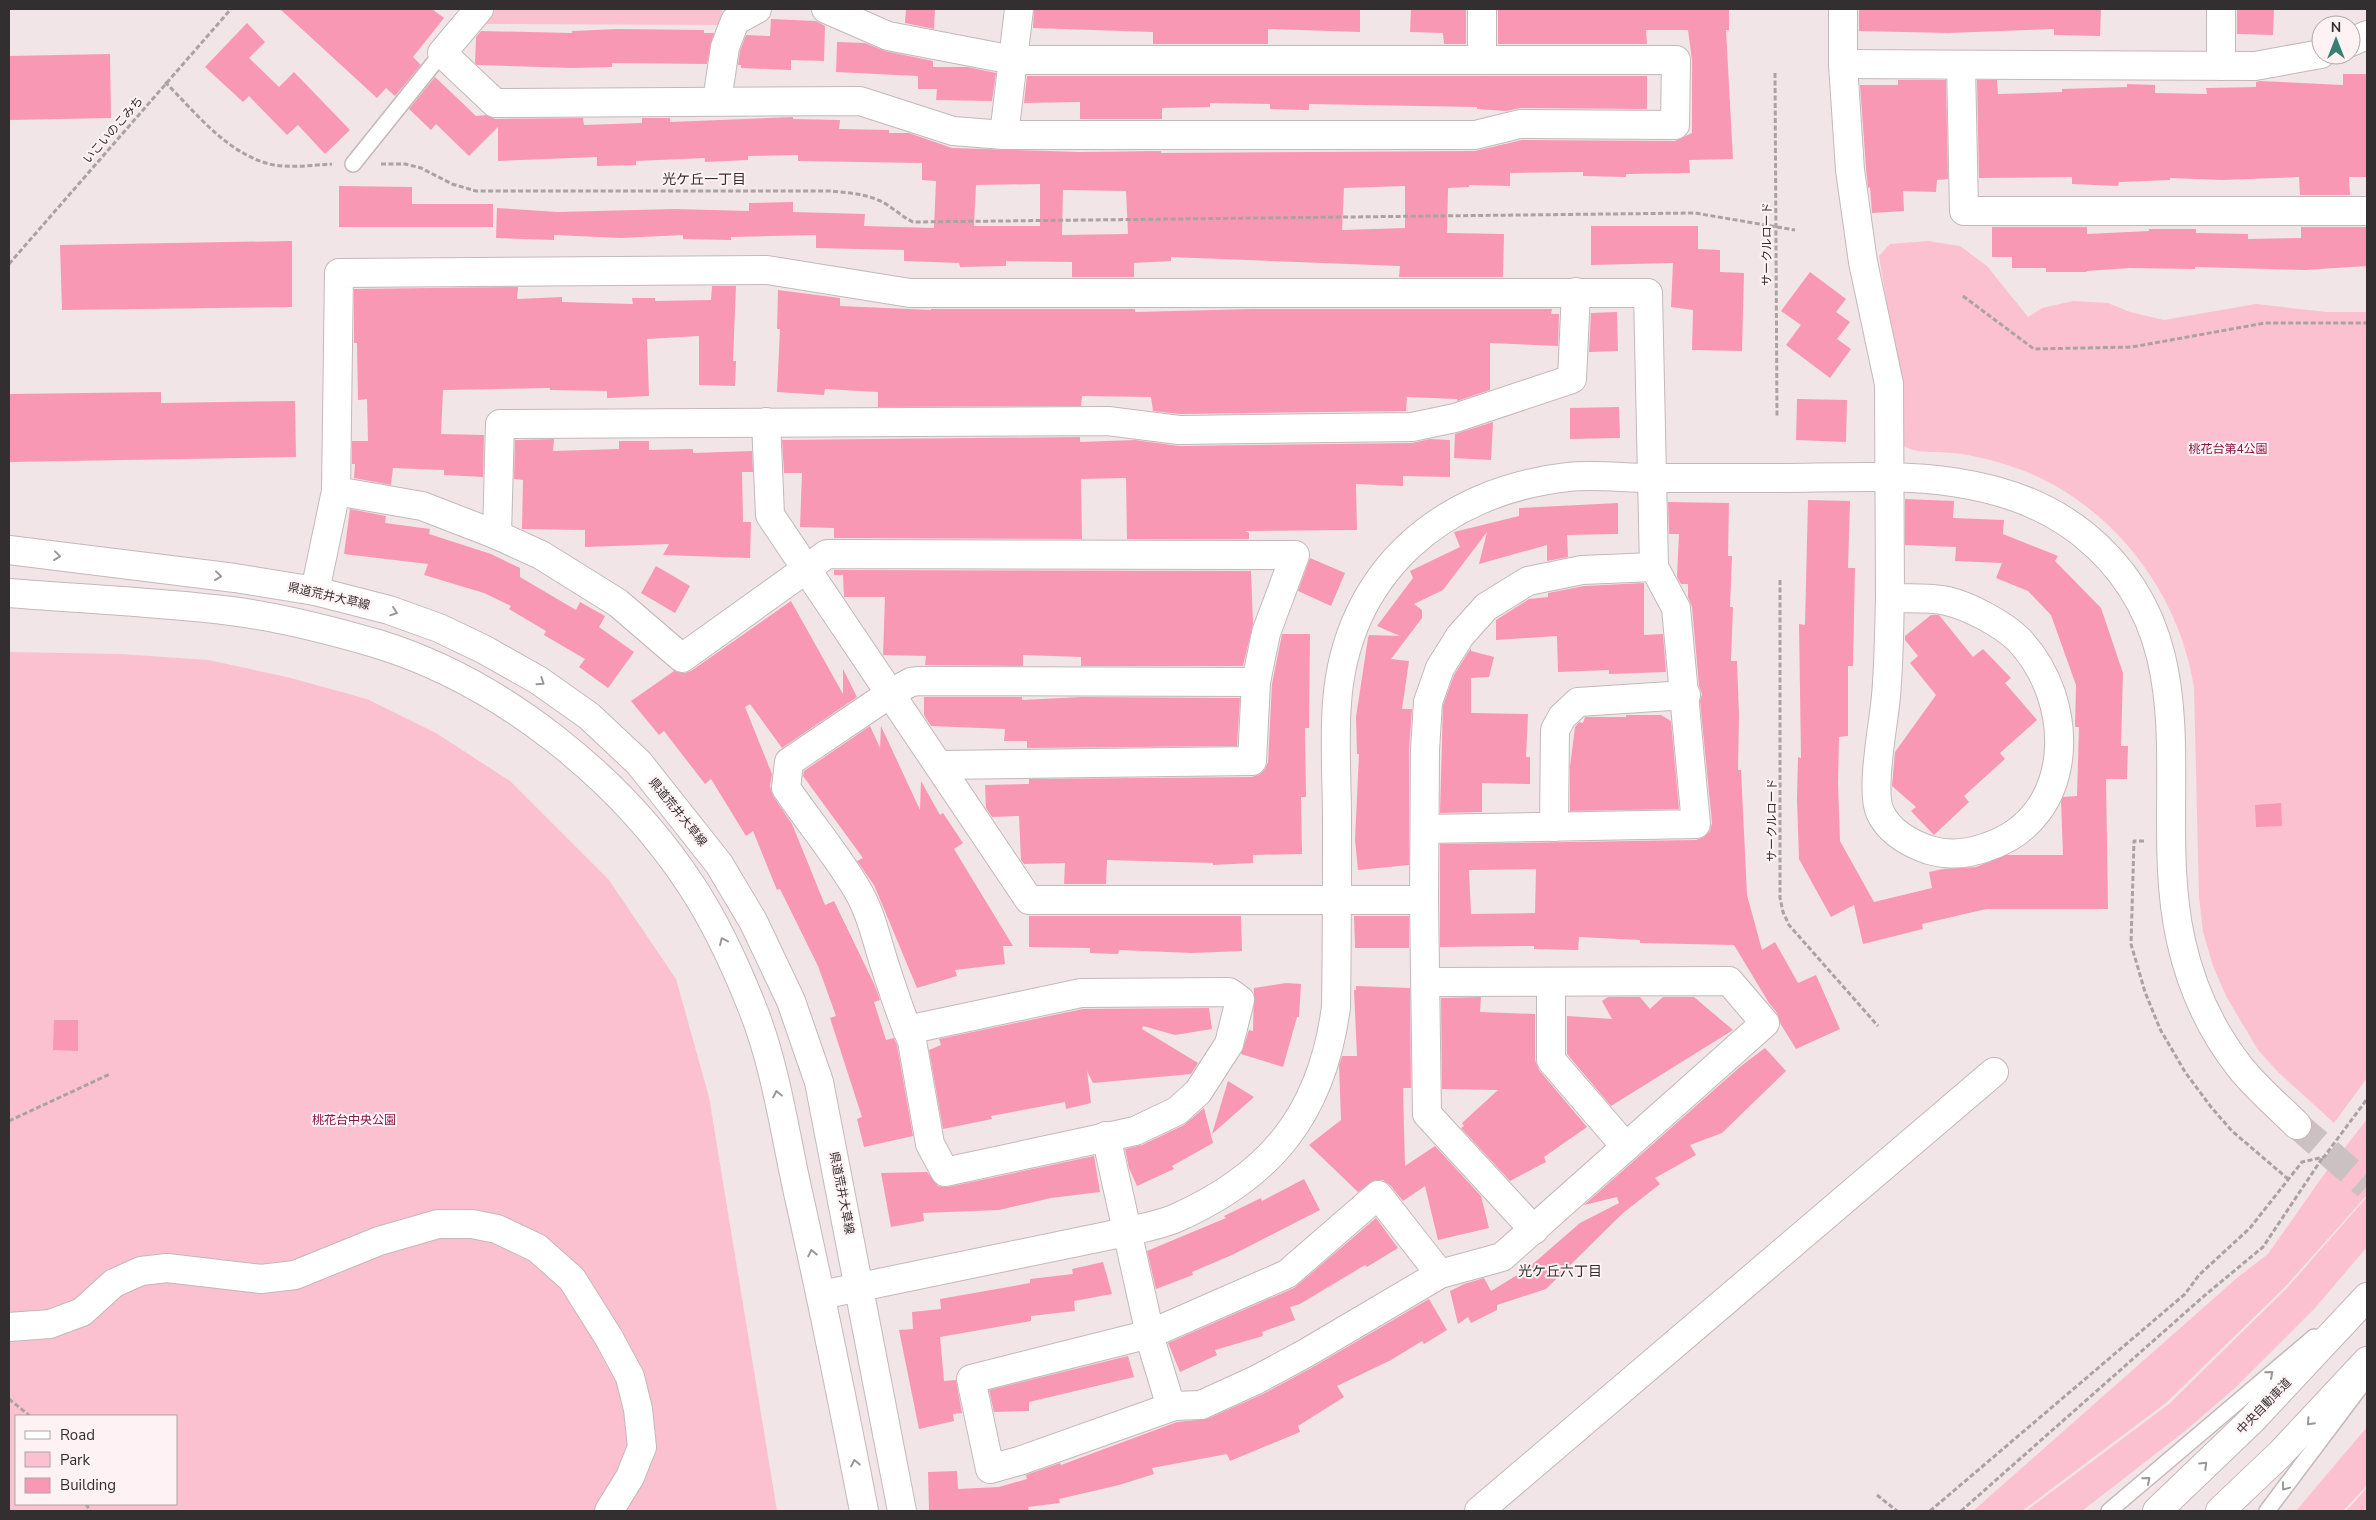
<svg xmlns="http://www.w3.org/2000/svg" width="2376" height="1520" font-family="'Nunito Sans','Noto Sans JP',sans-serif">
  <rect width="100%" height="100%" fill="#f1e5e7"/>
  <!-- green -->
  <g fill="#fcc1d0" fill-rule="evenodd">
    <polygon points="496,9 723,9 719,25 482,24"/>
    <path d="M1928,241L1960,246L1987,266L2028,317L2042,308L2073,301L2108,303L2130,312L2164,320L2256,304L2327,312H2367V1078L2334,1123L2278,1072L2258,1050L2226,996L2213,966L2203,932L2199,897L2194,688C2178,584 2101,490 1997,462C1983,458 1967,454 1952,453C1935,451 1915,455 1901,444L1900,382L1879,256L1890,244Z"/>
    <path d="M9,652L120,654L208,660L287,677L367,699L436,733L510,781L609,880L676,979L709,1097L777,1511H9ZM16,1416H176V1504H16Z"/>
    <polygon points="2367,1119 2367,1195 2285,1287 2167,1402 2022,1511 1973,1511 2238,1277 2268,1254 2320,1180"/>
    <polygon points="2367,1197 2367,1247 2315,1308 2235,1388 2185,1431 2082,1511 2026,1511 2169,1404 2287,1288"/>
    <polygon points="2367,1427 2367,1485 2343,1511 2296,1511"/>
    <polygon points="2367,1488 2367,1511 2346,1511"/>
  </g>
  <!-- building -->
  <g fill="#f998b4" fill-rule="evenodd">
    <polygon points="280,9 432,9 444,18 413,57 421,65 395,96 386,88 377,98"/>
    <polygon points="906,9 935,9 934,29 905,23"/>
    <polygon points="1034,9 1360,9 1360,32 1268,29 1268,44 1153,44 1153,32 1033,28"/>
    <polygon points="1411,9 1466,9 1466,44 1444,44 1443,33 1410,32"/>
    <path d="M1498,9H1729V30H1726L1733,159L1689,160L1690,173L1626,174V177L1583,176V172L1510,173V186L1469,185V187L1448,188L1447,233L1504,234L1503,277H1399L1400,266L1171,257V261L1134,263V277H1072V262L1006,261V266L960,267L959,263L904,261V250L816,248V235L731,237V240L683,239V235L621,238L554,235V240L496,238L497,208L558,212L675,209L749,211V203L793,202V212L865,214L864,226L934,228L936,181L922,180V163L798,161V155L748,156V160L705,162V158L636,161V165L597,166V157L498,161V127L469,156L436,124L431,130L409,109L435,77L476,116L487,115L495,119L583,118L584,125L642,123V118H670V122L793,117V119L840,120L839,129L889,130V133H909L952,148L1080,152L1161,151V153L1475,151L1522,140L1675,141L1692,133V60L1688,30H1646L1647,44H1498ZM1040,184V226H974L976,185ZM1405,186V228L1342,230L1344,188ZM1063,190L1126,191L1128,234L1062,235Z"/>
    <polygon points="1859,9 2101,9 2100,36 2054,35 2054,29 1949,33 1859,31"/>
    <polygon points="2237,9 2274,9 2273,35 2237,34"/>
    <polygon points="771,19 816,21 825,26 824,61 791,60 791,70 741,68 741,65 738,65 740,51 746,35 770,36"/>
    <polygon points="247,23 265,42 249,58 279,87 294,72 350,130 325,154 298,125 287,135 249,96 243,102 205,67"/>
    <polygon points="618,29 704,30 704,33 714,33 707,64 612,63 612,67 573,68 477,65 475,63 476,37 481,31 572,33 572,31"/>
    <polygon points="837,42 865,43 885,51 933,61 933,67 968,67 996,73 992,101 936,100 937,89 918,89 918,76 836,72"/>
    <polygon points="110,54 111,118 9,120 9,56"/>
    <polygon points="2343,74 2367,74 2367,177 2349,177 2350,195 2300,195 2299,177 2222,180 2170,178 2170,180 2119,182 2118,186 2072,184 2072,177 1979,178 1977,80 1997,80 1998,94 2062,92 2062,89 2127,87 2127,84 2155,85 2155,93 2207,94 2206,88 2256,87 2256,82 2260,81 2343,85"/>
    <polygon points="1027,76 1647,76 1647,109 1520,108 1506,111 1477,109 1477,107 1309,104 1309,110 1270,109 1270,104 1210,103 1210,107 1162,108 1162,119 1080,119 1080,102 1024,103"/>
    <polygon points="1898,80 1946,80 1948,179 1937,180 1936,192 1903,191 1904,211 1872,213 1870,187 1868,188 1866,168 1860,85 1898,85"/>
    <polygon points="339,186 412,187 412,204 493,204 493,227 339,227"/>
    <polygon points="1591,226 1698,226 1698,249 1720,250 1720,272 1744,273 1742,351 1692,350 1693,310 1671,307 1673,263 1591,265"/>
    <polygon points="1992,227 2087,227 2087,234 2149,231 2149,229 2196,229 2196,233 2248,234 2248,239 2301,238 2301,227 2367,227 2367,266 2304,270 2195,267 2195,269 2129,268 2087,271 2086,272 2046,272 2046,268 2012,268 2012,257 1992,257"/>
    <polygon points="292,241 292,307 62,310 60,245"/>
    <polygon points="1810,272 1846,299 1836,312 1850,322 1837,339 1851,349 1830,378 1786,345 1801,325 1781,311"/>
    <polygon points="712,286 736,286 733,361 736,361 735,386 699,385 699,336 647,339 649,396 607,398 607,391 550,390 550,388 443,390 441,434 484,435 483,477 444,475 444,470 393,468 391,485 354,478 355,464 352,464 352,441 368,441 367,399 358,400 357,343 354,343 354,289 518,287 517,299 562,297 562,302 633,304 632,298 655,298 655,301 711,300"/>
    <polygon points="778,290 840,298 840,306 931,310 931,309 1135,309 1135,312 1253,309 1552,309 1551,314 1559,314 1558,346 1490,343 1490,390 1457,401 1457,399 1407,397 1406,411 1180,414 1153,411 1151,397 1082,396 1081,406 878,407 878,392 825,389 824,395 777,392 780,329 777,329"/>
    <polygon points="1617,312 1618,351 1589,352 1591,313"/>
    <polygon points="161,392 161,403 295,401 296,457 9,462 9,394"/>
    <polygon points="1797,399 1847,400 1846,442 1796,440"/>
    <polygon points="1619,407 1620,438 1570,439 1570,408"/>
    <polygon points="1493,422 1491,460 1454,458 1455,434"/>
    <polygon points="1080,437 1080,442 1135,440 1179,446 1412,443 1430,439 1450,440 1450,477 1403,476 1403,486 1356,484 1357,530 1245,531 1249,533 1249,539 1127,539 1126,478 1081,479 1082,539 834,538 834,528 800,527 802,473 784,473 782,440"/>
    <polygon points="554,439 553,451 619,449 619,441 649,441 649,450 693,449 693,453 752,451 753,472 742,472 743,522 751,522 750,558 663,555 669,544 585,547 585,530 522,529 523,480 514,479 515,440"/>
    <polygon points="1905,499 1954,501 1953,518 2004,520 2003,534 2058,556 2055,561 2101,608 2123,673 2121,746 2128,746 2127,779 2106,779 2108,909 1986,909 1922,924 1923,929 1863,944 1854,905 1831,917 1799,859 1797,799 1798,757 1801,758 1799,624 1805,625 1808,500 1850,501 1848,568 1855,568 1853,666 1848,666 1848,736 1839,737 1838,783 1840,841 1874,902 1932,888 1929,872 1943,869 1976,867 2006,855 2063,855 2061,800 2063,797 2077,796 2079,727 2075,727 2076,685 2051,615 2028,591 1996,578 2002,563 1955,561 1956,547 1905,545"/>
    <path d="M1668,502L1729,503L1728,556H1732L1730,607H1733L1731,661H1737L1739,715L1738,770H1741L1747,895L1762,950L1775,942L1798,983L1816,975L1840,1029L1796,1049L1780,1023L1777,1013L1769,1003L1734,945L1640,943V940L1579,937L1578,950L1534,949V946L1440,947V844L1696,840L1704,837L1710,831L1712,823L1700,701L1702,694L1699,686L1692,607L1688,597V584H1681L1677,577L1679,534H1669ZM1536,869L1535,913L1471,914L1469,870Z"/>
    <polygon points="1618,503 1618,534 1567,535 1568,557 1547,561 1547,545 1479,564 1487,532 1443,590 1414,604 1422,610 1422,618 1391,659 1409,661 1402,709 1412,709 1409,750 1409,865 1358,870 1355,840 1359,754 1357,754 1356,717 1368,638 1369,635 1400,636 1377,626 1413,578 1410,571 1460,547 1454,532 1519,516 1519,508"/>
    <polygon points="350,509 386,516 385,523 430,529 429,534 491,554 520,568 520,577 576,610 580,602 605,616 599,627 634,652 608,688 579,667 585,659 544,635 546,631 509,609 511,606 484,593 424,575 428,564 344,554"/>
    <polygon points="1310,558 1345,573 1331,606 1298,591"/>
    <polygon points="656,566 690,586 675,613 641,593"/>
    <polygon points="834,570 1251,571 1253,624 1243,666 1081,666 1081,657 1023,655 1023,666 925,665 926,656 883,655 885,597 844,597 843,575 834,575"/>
    <polygon points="1644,583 1644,635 1663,634 1666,672 1609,674 1609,670 1558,672 1557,636 1496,640 1496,620 1529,599 1548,597 1548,593 1584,586"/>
    <polygon points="791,601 843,694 843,669 857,697 782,748 750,704 745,707 772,774 770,786 773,796 792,824 825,905 834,901 875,986 880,1000 874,1002 886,1040 894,1038 897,1045 913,1136 864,1147 857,1119 862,1117 830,1018 836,1016 818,966 780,889 777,890 753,831 746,836 711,779 705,784 664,731 659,735 631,701 674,671 684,673 691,671"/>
    <polygon points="1931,615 1939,615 1973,657 1983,649 2011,678 2005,683 2037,720 2000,753 2005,759 1964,796 1969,802 1934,835 1911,811 1916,807 1892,786 1895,752 1936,695 1910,663 1918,656 1905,640 1905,636"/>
    <polygon points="1282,634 1310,634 1309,728 1305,728 1306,797 1301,797 1302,854 1253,855 1253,863 1213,865 1213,863 1107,860 1106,884 1064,884 1065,863 1024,864 1021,860 1019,816 992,817 986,808 985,785 1029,784 1029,779 1252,777 1260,774 1265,769 1268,762 1272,684"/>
    <polygon points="1471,648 1471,651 1494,657 1489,677 1471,678 1471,713 1528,714 1526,757 1530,757 1530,784 1482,783 1482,812 1440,813 1443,705 1454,675"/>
    <polygon points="924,697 1022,697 1022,700 1082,697 1240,698 1237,746 1027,748 1027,741 1004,741 1005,729 931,726 924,715"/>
    <polygon points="1626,715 1661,715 1671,721 1679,809 1570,811 1570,766 1575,727 1579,722 1583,723 1585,717 1626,717"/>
    <polygon points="870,726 880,748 881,726 920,810 921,781 940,815 943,813 963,843 954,849 1013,946 1003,946 1005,964 955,970 957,976 917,988 874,885 857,861 863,858 803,776 804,771"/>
    <polygon points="2281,803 2282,826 2256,827 2255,805"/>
    <polygon points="1029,916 1241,916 1242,951 1192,953 1119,950 1118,954 1090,953 1090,948 1029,947"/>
    <polygon points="1354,916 1409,916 1409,948 1355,948"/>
    <polygon points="1286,983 1301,984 1299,1017 1297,1017 1283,1067 1241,1054 1249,1030 1253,1031 1254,988"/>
    <polygon points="1356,986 1410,988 1411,1088 1403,1088 1405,1166 1435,1146 1481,1196 1489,1228 1438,1240 1425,1186 1403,1201 1390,1185 1383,1180 1375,1180 1358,1192 1309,1145 1341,1120 1339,1065 1342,1056 1357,1056 1354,990 1356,990"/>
    <polygon points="1481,997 1480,1012 1535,1014 1535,1060 1539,1070 1587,1127 1544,1157 1546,1162 1510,1181 1461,1128 1464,1126 1462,1123 1498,1090 1442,1089 1441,998"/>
    <polygon points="1608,997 1640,997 1650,1009 1663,997 1694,997 1733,1030 1611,1106 1567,1054 1567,1016 1612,1019 1602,1001"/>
    <polygon points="1209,1008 1212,1029 1175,1035 1143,1026 1142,1029 1198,1063 1191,1074 1093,1083 1087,1071 1091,1103 1066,1109 1065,1102 991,1116 992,1119 943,1129 929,1050 941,1045 939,1039 1083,1009"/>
    <polygon points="54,1020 78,1020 78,1051 53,1050"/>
    <polygon points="1765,1048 1786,1071 1722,1133 1690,1145 1696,1155 1655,1178 1660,1184 1623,1213 1546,1289 1497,1305 1497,1310 1471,1323 1468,1317 1458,1324 1450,1291 1464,1284 1484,1278 1491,1291 1527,1269 1580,1223 1619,1203 1617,1197 1584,1205 1741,1066"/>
    <polygon points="1228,1081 1254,1097 1212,1134"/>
    <polygon points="1204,1108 1213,1143 1172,1166 1174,1169 1137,1186 1129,1168 1125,1149 1142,1145 1184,1125"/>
    <polygon points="1094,1156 1100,1192 1051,1198 999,1210 923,1213 924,1221 891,1227 881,1173 927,1172 938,1186 948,1187"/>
    <polygon points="1304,1179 1320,1210 1232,1255 1192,1272 1193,1275 1156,1289 1147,1251 1226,1218 1224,1216 1261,1198 1262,1201"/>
    <polygon points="1376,1218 1398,1248 1367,1267 1365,1265 1300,1304 1290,1307 1295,1320 1262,1332 1263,1336 1215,1350 1217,1355 1180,1372 1168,1343 1294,1288"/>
    <polygon points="1103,1262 1112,1294 1074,1301 1075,1311 1031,1316 1031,1321 940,1337 944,1381 956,1380 962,1413 953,1414 954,1421 919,1429 899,1330 913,1329 912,1312 941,1309 940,1299 1030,1283 1030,1279 1073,1274 1072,1269"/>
    <polygon points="1429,1299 1447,1330 1424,1344 1422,1341 1391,1360 1337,1386 1344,1397 1298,1426 1300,1432 1230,1461 1227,1454 1152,1468 1154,1474 1119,1485 1059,1499 1060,1503 1028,1507 1029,1511 929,1511 928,1472 957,1471 958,1489 999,1487 1027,1479 1026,1475 1060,1463 1061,1465 1177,1422 1207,1419 1263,1394 1313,1367"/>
    <polygon points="1128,1356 1134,1377 1029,1402 1029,1411 994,1412 989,1390"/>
  </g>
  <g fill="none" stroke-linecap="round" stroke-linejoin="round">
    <!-- secondary-tunnel -->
    <polyline stroke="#cbc1c2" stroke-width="28" stroke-dasharray="28 14" stroke-linecap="butt" points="2297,1125 2367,1186"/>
    <!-- lane casing -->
    <g stroke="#c3b8ba" stroke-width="18">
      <g id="lane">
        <polyline points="353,164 442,53"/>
        <polyline points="2109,1511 2314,1337"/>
        <polyline points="2267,1511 2367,1378"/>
      </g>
    </g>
    <!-- street casing -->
    <g stroke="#c3b8ba" stroke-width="30">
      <g id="street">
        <polyline points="479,9 442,53 495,103 860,101 953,131 1004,135 1475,135 1520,124 1675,125 1676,60 1013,60 888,36 826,9"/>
        <polyline points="1482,9 1482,60"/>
        <polyline points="1843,9 1843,64 1850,170 1863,262 1889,384 1890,598"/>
        <polyline points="2221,9 2221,66"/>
        <polyline points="2351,42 2367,35"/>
        <polyline points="1843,64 2255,66 2321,54"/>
        <polyline points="1961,65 1964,211 2367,211"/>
        <polyline points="717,101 725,47 735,21 757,9"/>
        <polyline points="1004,135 1019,9"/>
        <polyline points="766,422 770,515 1029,900 1424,900"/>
        <polyline points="336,491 422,506 497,535 541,555 618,603 682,658 827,554 1295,555 1266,633 1256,682 1252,761 939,765"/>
        <polyline points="497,535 500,424 1108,421 1179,430 1412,427 1455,418 1572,379 1576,292"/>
        <polyline points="315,591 336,491 339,273 767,270 910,293 1648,293 1654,567 1676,608 1696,824 1425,829"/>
        <path d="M1890,598C1908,599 1929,597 1947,601C1969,606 2003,624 2019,640C2077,701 2077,817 1987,847C1968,854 1949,856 1929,850C1909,843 1889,832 1880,812C1870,790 1884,722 1886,696C1889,663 1889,630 1890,598Z"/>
        <polyline points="1554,827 1555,730 1562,717 1578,702 1686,695"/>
        <polyline points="1426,982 1729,981 1765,1023 1502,1257 1440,1274 1306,1353 1256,1380 1201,1405 1174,1406 1019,1461 990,1469 971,1379 1150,1334 1287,1274 1378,1195 1440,1274"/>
        <polyline points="1551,982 1551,1060 1626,1147"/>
        <path d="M907,1030L1081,993L1229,992L1240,1000L1229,1044L1198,1092L1177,1111L1135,1131L945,1172L930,1144L912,1041C902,1018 894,994 886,969C877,943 872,915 858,891C837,855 809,822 786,788L789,762L891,693L911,682L919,681L1256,682"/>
        <polyline points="1106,1136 1153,1348 1168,1397 1174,1406"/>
        <polyline points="1534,1230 1427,1114 1424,900 1425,750 1428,702 1440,668 1460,636 1486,607 1528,581 1582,570 1654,567"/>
        <polyline points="9,1327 50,1324 82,1312 114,1283 141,1271 167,1268 261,1279 295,1275 379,1241 438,1224 472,1224 497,1229 537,1248 572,1279 609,1338 630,1377 638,1409 642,1447 630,1477 609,1511"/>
        <polyline points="1479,1511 1994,1072"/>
      </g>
    </g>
    <!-- secondary casing -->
    <g stroke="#c3b8ba" stroke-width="30">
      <g id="secondary">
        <polyline points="9,550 235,578 315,591 389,610 439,628 483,649 538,680 589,716 639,763 719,864 753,921 791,1001 819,1082 902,1511"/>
        <path d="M9,593C83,599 157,602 231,611C280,617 330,630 378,644C501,682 620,777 691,885C716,923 735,964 752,1007C775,1064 784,1128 797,1188C821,1295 843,1403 864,1511"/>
        <path d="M821,1295L1126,1232C1142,1228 1159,1225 1174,1219C1272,1176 1322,1113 1336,1007C1337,945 1337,884 1337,822C1337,782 1334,741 1337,702C1347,572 1442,491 1568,477C1595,474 1624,478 1651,478C1691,478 1731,478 1771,478C1877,478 1995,464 2083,534C2217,642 2149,799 2181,941C2191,986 2211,1030 2239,1066C2256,1088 2278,1106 2297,1125"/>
      </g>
    </g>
    <!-- highway casing -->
    <g stroke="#c3b8ba" stroke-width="30">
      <g id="highway">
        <polyline points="2157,1511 2251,1421 2367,1297"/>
        <polyline points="2220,1511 2281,1453 2367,1361"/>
      </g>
    </g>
    <!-- path -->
    <g stroke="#aba2a4" stroke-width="3" stroke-dasharray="5 2.5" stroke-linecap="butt">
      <polyline points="1775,73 1777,416"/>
      <path d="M165,82C196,113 229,156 274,165C293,168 313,165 332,164"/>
      <path d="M381,164H405L421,168L452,184L476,191H831C850,193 869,194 886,204C895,210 903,217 913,222L1695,213L1795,230"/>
      <polyline points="9,264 231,9"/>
      <polyline points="1963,296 2034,349 2132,347 2265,323 2367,323"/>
      <polyline points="1780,580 1780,898 1783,912 1789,925 1878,1026"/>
      <polyline points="2144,841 2134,841 2131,944 2145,992 2160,1029 2185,1072 2211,1107 2232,1131 2288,1179"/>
      <polyline points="9,1121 110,1074"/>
      <polyline points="9,1399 30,1416"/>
      <polyline points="1877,1495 1897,1511"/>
      <polyline points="86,1504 90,1511"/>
      <polyline points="1930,1511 2185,1294 2199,1275 2250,1228 2302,1162 2324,1157 2367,1099"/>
      <polyline points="1961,1511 2204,1296 2263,1247 2323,1157"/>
    </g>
    <!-- lane -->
    <use href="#lane" stroke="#fff" stroke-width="15"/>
    <!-- street -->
    <use href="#street" stroke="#fff" stroke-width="28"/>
    <!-- secondary -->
    <use href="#secondary" stroke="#fff" stroke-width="28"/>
    <!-- highway -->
    <use href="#highway" stroke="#fff" stroke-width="28"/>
  </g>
  <!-- one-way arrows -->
  <defs><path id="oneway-chevron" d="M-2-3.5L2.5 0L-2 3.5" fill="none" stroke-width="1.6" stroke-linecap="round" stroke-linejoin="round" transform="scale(1.25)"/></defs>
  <g stroke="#999798">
    <use href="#oneway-chevron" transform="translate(57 556) rotate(7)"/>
    <use href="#oneway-chevron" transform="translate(218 576) rotate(7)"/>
    <use href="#oneway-chevron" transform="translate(394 612) rotate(19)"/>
    <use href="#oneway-chevron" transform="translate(541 682) rotate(34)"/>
    <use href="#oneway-chevron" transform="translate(723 941) rotate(-115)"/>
    <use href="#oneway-chevron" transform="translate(777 1094) rotate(-102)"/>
    <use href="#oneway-chevron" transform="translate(812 1253) rotate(-102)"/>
    <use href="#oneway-chevron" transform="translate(2270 1374) rotate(-41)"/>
    <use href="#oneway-chevron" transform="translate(2310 1422) rotate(133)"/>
    <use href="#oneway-chevron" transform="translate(855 1463) rotate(-101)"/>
    <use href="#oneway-chevron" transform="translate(2204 1465) rotate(-44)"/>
    <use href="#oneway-chevron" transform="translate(2147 1480) rotate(-41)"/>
    <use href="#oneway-chevron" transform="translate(2285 1487) rotate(127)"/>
  </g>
  <g text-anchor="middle" stroke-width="4" stroke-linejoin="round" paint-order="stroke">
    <!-- street labels -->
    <g font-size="12" fill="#332f30" stroke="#fef2f5">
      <text transform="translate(113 130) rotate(-49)" y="4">いこいのこみち</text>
      <text transform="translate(1767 244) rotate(-90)" y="4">サークルロード</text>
      <text transform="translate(329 596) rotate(13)" y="4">県道荒井大草線</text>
      <text transform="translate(678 812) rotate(51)" y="4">県道荒井大草線</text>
      <text transform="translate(1772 820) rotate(-90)" y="4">サークルロード</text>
      <text transform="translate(842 1193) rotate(79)" y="4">県道荒井大草線</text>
      <text transform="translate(2264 1406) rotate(-46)" y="4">中央自動車道</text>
    </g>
    <!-- park labels -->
    <g font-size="12" fill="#871546" stroke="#fef2f5">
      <text x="2228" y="453">桃花台第4公園</text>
      <text x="354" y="1124">桃花台中央公園</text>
    </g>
    <!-- neighbourhood labels -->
    <g font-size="14" fill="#332f30" stroke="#fef2f5">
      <text x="704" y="184">光ケ丘一丁目</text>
      <text x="1560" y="1276">光ケ丘六丁目</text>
    </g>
  </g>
  <!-- border -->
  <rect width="2376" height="1520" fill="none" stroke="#332f30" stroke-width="20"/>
  <!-- legend -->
  <rect x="15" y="1415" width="162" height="90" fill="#fef2f5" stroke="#ada4a6"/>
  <rect x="25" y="1431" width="25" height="8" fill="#ffffff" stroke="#ada4a6"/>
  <text x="60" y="1440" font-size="15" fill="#332f30">Road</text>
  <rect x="25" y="1452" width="25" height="15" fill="#fcc1d0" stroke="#ada4a6"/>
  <text x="60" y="1465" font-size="15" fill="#332f30">Park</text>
  <rect x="25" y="1478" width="25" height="15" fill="#f998b4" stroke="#ada4a6"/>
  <text x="60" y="1490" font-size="15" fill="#332f30">Building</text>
  <!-- north arrow -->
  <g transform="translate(2336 40)"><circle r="24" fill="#fef2f5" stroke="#ada4a6"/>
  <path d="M0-4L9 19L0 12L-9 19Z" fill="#397e72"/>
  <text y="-8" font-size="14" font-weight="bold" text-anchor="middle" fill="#332f30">N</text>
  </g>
</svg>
